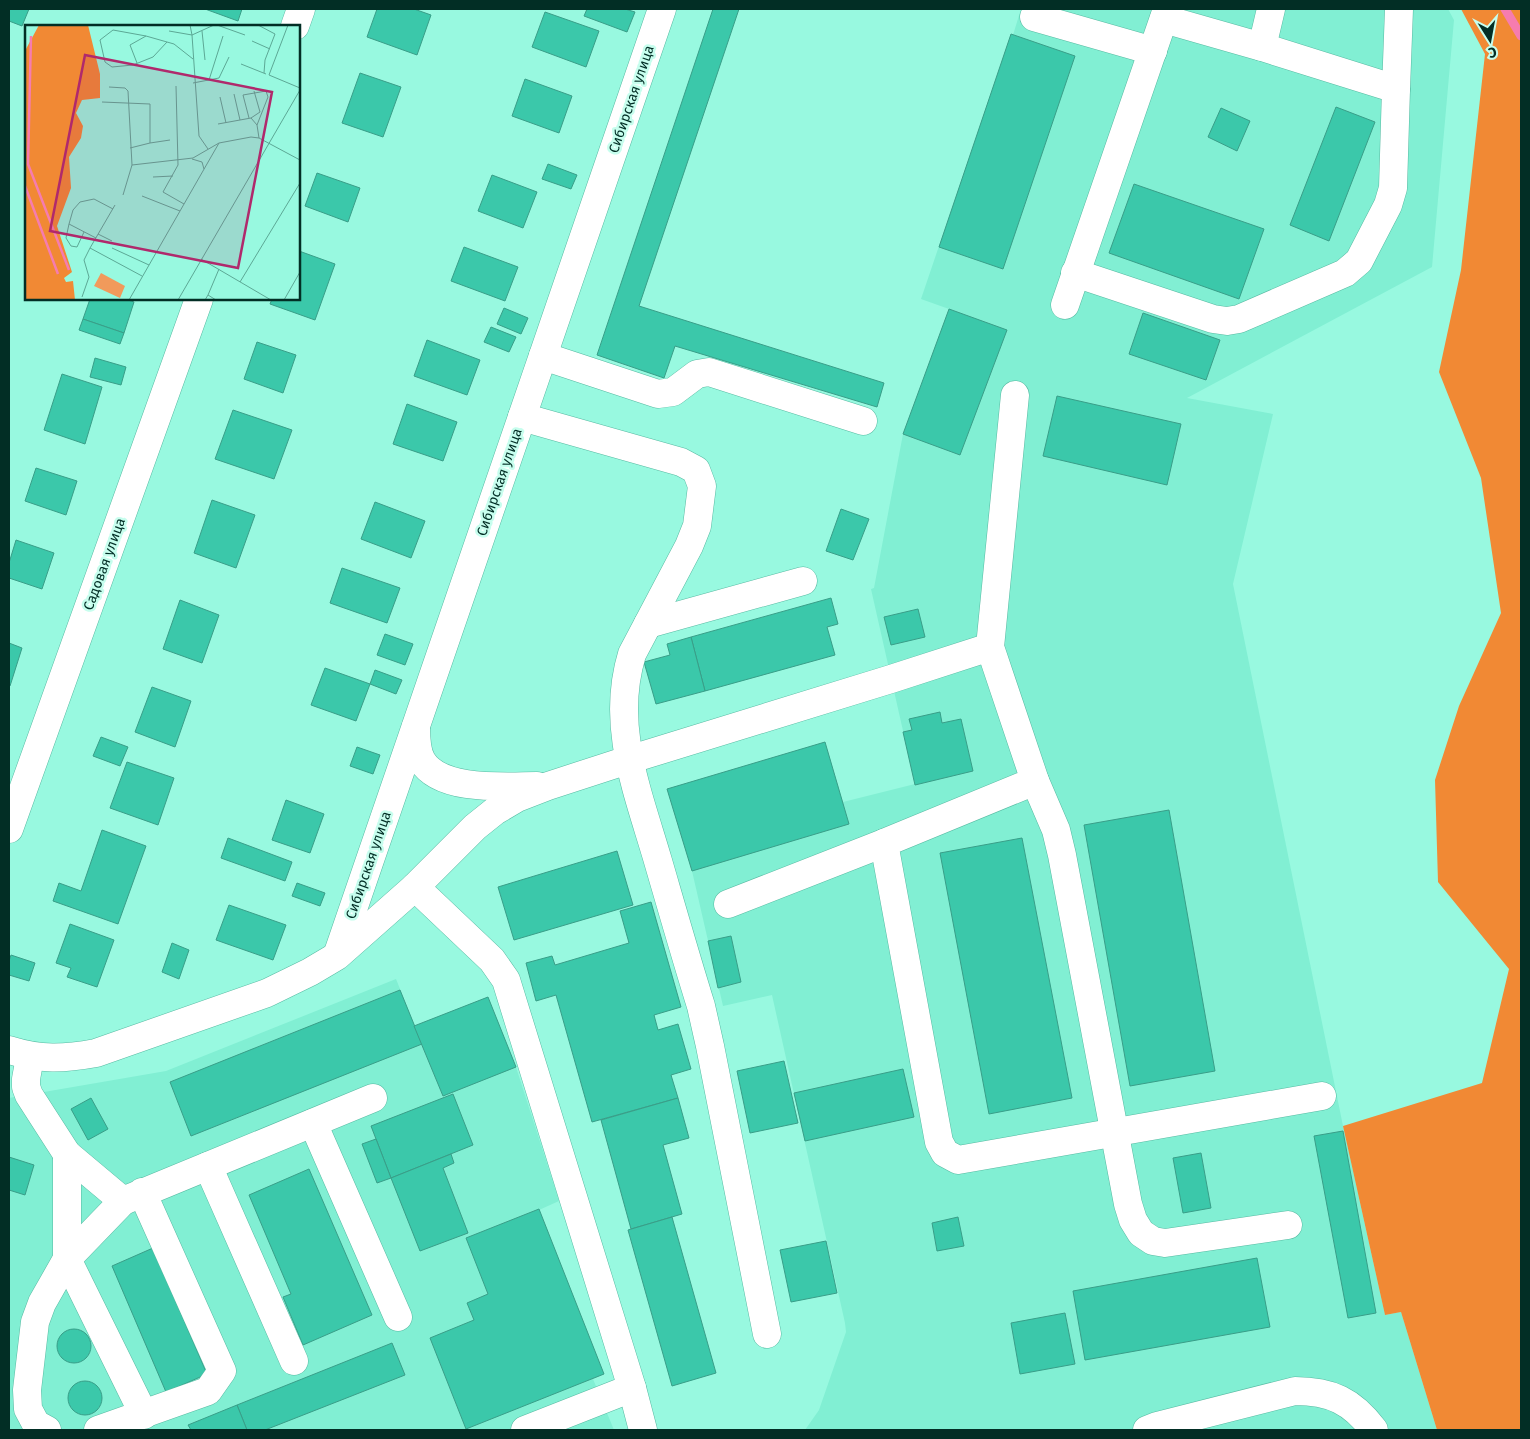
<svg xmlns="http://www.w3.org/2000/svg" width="1530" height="1439" font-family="'Fira Sans',sans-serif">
  <rect width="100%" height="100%" fill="#98f9e0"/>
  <!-- built -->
  <g fill="#81efd3">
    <polygon points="1021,9 1448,9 1454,20 1432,267 1187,398 1273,414 1233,584 1343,1126 1385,1315 1401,1312 1437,1430 805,1430 819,1410 846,1332 845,1323 772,995 723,1006 692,871 667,789 825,742 843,802 915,784 871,589 874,588 903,434 949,309 921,299 1011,34 1013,35"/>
    <polygon points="396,979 415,1026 488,997 516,1067 559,1201 539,1210 604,1374 593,1379 614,1430 9,1430 9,1098 166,1071"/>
  </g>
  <!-- forest -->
  <polygon fill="#f18934" points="1461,9 1521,9 1521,1430 1437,1430 1401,1312 1385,1315 1343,1126 1482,1083 1509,969 1438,882 1435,780 1459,706 1501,613 1481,478 1439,372 1461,270 1485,54"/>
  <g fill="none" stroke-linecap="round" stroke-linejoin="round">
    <!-- stream -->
    <polyline stroke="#f67caf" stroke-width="9" points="1505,9 1521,36"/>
  </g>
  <!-- building -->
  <g fill="#3bc8aa" stroke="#399e88">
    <polygon points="9,9 29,9 22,26 9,21"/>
    <polygon points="205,9 242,9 238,21"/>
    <polygon points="377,9 414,9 431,15 417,55 367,37"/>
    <polygon points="587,9 625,9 635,12 627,32 584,16"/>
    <polygon points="713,9 739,9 639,306 884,383 877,407 675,346 664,378 597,355"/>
    <polygon points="545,12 599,31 586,67 532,47"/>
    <polygon points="1011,34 1075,56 1003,269 939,247"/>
    <polygon points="360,73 401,87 383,137 342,123"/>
    <polygon points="525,79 572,96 559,133 512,116"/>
    <polygon points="1336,107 1375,122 1329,241 1290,225"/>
    <polygon points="1221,108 1250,121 1237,151 1208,137"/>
    <polygon points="548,164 577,175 571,189 542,179"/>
    <polygon points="317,173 360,188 348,222 305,206"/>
    <polygon points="492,175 537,192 523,228 478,211"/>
    <polygon points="1134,184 1264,229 1239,299 1109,253"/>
    <polygon points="464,247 518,267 505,301 451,281"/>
    <polygon points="299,251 335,264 315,320 270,304 272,299 299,299"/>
    <polygon points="90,299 125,299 134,302 124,333 83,319"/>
    <polygon points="504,308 528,318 521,334 497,324"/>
    <polygon points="949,309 1007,330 960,455 903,434"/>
    <polygon points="1143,313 1220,340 1206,380 1129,354"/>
    <polygon points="83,319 124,333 120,344 79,330"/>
    <polygon points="491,327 516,337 509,352 484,342"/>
    <polygon points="427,340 480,360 467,395 414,376"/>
    <polygon points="257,342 296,355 283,393 244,379"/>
    <polygon points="95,358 126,367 121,385 90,377"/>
    <polygon points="62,374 102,387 85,444 44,430"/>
    <polygon points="1057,396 1181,424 1167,485 1043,456"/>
    <polygon points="407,404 457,422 443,461 393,444"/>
    <polygon points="233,410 292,430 274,479 215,459"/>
    <polygon points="36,468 77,481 66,515 25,501"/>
    <polygon points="212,500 255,515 236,568 194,553"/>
    <polygon points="375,502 425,521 411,558 361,539"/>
    <polygon points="841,509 869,519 853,560 826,551"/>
    <polygon points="16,540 54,553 42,589 9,578 9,563"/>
    <polygon points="342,568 400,588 387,623 330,603"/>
    <polygon points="831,598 838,624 827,627 835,655 705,691 691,637"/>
    <polygon points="180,600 219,615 202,663 163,649"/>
    <polygon points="918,609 925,637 891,645 884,617"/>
    <polygon points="385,634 413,644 405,665 377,655"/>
    <polygon points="691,637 705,691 656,704 644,662 670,655 667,644"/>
    <polygon points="9,643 22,648 10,686 9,685"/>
    <polygon points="325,668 370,684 356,721 311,705"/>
    <polygon points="375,670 402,680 396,694 370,684"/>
    <polygon points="152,687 191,701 175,747 135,732"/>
    <polygon points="940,712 942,723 961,719 973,771 915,785 903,732 912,730 909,719"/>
    <polygon points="101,737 128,747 120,766 93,756"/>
    <polygon points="825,742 849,824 692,871 667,789"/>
    <polygon points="357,747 380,755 373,774 350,766"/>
    <polygon points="127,762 174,778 158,825 110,808"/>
    <polygon points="286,800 324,814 310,853 272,840"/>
    <polygon points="1169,810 1215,1071 1130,1086 1084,825"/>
    <polygon points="102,830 146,846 118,924 53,901 59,883 81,891"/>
    <polygon points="228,838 292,862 285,881 221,858"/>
    <polygon points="1022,838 1072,1098 989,1114 940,853"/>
    <polygon points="617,851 633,905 514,940 498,887"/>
    <polygon points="297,883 325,893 320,906 292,896"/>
    <polygon points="651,902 681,1007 654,1015 658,1030 678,1024 691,1069 671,1075 678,1098 592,1122 556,995 536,1001 526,963 552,956 555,965 629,943 620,911"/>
    <polygon points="229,905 286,925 273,960 216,940"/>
    <polygon points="70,924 114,940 97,987 67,977 71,968 56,963"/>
    <polygon points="731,936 741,982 718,988 708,941"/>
    <polygon points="172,943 189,950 179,979 162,972"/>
    <polygon points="11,955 35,963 29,981 9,975 9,961"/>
    <polygon points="400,990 422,1044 191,1136 170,1082"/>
    <polygon points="488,997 516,1067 443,1096 414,1026"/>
    <polygon points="784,1061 798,1123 750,1133 737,1071"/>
    <polygon points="903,1069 914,1117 805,1141 794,1093"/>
    <polygon points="453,1094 473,1145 391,1178 371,1126"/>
    <polygon points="91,1098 108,1129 88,1140 71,1109"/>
    <polygon points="678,1098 689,1138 663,1145 682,1214 631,1229 601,1120"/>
    <polygon points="1343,1131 1376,1313 1348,1318 1314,1136"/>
    <polygon points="376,1139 391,1178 377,1183 362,1144"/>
    <polygon points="1201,1153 1211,1208 1183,1213 1173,1158"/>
    <polygon points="451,1154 454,1163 443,1168 468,1233 420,1251 391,1178"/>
    <polygon points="9,1157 34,1165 25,1195 9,1190"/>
    <polygon points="309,1169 372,1315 303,1345 283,1297 291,1294 249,1195"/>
    <polygon points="539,1209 604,1374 466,1429 430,1338 474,1320 467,1303 488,1294 466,1238"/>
    <polygon points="672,1217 716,1373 672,1386 628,1230"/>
    <polygon points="958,1217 964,1246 937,1251 932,1223"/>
    <polygon points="826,1241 837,1293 791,1302 780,1250"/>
    <polygon points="153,1248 207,1374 166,1392 112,1266"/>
    <polygon points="1257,1258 1270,1327 1085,1360 1073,1291"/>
    <polygon points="1065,1313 1075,1364 1020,1374 1011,1323"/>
    <circle cx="74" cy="1346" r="17"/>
    <polygon points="392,1343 405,1375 265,1430 247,1430 237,1405"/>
    <circle cx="85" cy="1398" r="17"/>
    <polygon points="237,1405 247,1430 191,1430 188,1425"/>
  </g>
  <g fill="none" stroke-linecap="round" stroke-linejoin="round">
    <!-- minor casing -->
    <g stroke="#57baa2" stroke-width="29">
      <g id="minor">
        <polyline points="1034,17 1153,51"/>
        <polyline points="295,26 301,9"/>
        <polyline points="1262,47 1271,9"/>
        <polyline points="1396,89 1399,9"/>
        <polyline points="1075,273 1213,319 1227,321 1239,319 1345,273 1359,261 1388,205 1393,188 1396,89 1262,47 1164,19"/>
        <polyline points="1065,305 1167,9"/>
        <polyline points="543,356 658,394 673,392 697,374 709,372 863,421"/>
        <polyline points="1015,395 990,647 1035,781 1056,830 1062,855 1128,1204 1133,1220 1141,1233 1153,1241 1165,1243 1288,1225"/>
        <path d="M522,417L681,462L696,470L702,486L697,526L689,546L632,654C610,726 638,792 658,861C672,909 686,958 701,1006L710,1046L767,1334"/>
        <polyline points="648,624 803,581"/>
        <path d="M416,727C416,738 416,751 422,761C441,792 506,786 537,786"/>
        <polyline points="1035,781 884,843 939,1142 945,1153 958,1160 1322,1096"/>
        <polyline points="9,829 199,299"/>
        <polyline points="415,887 492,960 506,980 632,1388 643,1430"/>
        <polyline points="728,904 884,843"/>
        <polyline points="338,953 662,9"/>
        <path d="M9,1050C41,1060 63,1059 96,1053L267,993L310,972L337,956L415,887L475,827L495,811L517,798L548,786L628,760L891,679L990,647"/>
        <polyline points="30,1057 26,1079 26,1087 29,1095 67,1154 123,1201 373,1098"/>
        <polyline points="313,1123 398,1317"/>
        <polyline points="208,1166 294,1361"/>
        <polyline points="123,1201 67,1259 144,1415"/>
        <polyline points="47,1430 36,1424 28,1409 27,1390 35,1322 42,1303 67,1259 67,1154"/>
        <polyline points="98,1430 208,1391 222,1371 142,1192"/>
        <polyline points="525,1430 632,1388"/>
        <path d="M1147,1430L1157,1426L1295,1391C1331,1391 1352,1401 1374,1430"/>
      </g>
    </g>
    <!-- minor -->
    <use href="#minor" stroke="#fff" stroke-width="28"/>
  </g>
  <g text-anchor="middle" stroke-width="5" stroke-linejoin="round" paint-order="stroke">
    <!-- street labels -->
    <g font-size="14" fill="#022e25" stroke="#c7feee">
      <text transform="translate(631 99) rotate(-71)" y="5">Сибирская улица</text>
      <text transform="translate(499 482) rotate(-71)" y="5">Сибирская улица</text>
      <text transform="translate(104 564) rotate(-70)" y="5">Садовая улица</text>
      <text transform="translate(368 865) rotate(-71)" y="5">Сибирская улица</text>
    </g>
  </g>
  <!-- overview -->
  <g transform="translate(25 25)">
    <rect width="275" height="275" fill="#98f9e0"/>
    <path d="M76,248L100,261L95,273L69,261Z" fill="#f19a5b"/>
    <path d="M14,0H63L75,49V73L57,75L51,88L58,101L56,113L44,132L46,163L32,201L47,247L39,253L41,257L48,256L50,275H0L1,24Z" fill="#f18934"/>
    <path fill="none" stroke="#f67caf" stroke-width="2.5" d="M6,11L3,139L44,245M0,161L33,249"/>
    <path fill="none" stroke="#5ca895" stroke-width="1" d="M192,0L220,10M233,0L250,9L240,35L239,48M263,0L244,50L275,63M144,6L167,10L165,0M177,6L180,35M121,11L88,5L75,15L80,37L87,42L108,40L128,32L142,17M227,16L245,24M112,38L105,20L121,11L149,19L168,34M216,39L241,49M184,55L198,11M168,58L194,53L204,32M151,61L153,140L138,167L159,179M84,62L100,63L103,66L107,140L98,170M209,69L215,95M195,72L201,98M77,77L125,79V118L105,123M224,93L218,70L241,66L243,72L232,100M226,93L235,87L229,66M193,99L226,93L232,100L234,113M125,118L145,115M183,124L174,111L167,10L189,0M167,134L177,137L179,144M107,140L168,133L194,118L226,112L234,113L275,135M128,152L148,151M117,171L155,186M90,180L65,223L117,251M44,199L41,213L46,221L52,222L59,207M73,209L87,216M71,213L44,199L48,185L55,177L69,174L88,184M87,223L124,240M176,234L246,275M215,257L275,158M183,270L194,244M57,272L64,252L59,235L65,223M104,275L194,118M153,275L275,65M180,275L183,270L191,275M259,275L275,247"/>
    <path fill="#b0296c" fill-opacity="0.15" stroke="#b0296c" stroke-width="2.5" d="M60,30L247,67L213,243L25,206Z"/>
    <rect width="275" height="275" fill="none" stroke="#022e25" stroke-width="2.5"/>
  </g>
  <!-- border -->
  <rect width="1530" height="1439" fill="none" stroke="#022e25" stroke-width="20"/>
  <!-- north arrow -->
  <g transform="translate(1490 40) rotate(169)" stroke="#c7feee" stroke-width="4" paint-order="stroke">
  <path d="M0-4L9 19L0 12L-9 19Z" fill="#022e25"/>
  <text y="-8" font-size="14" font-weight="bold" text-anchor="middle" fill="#022e25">С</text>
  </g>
</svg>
